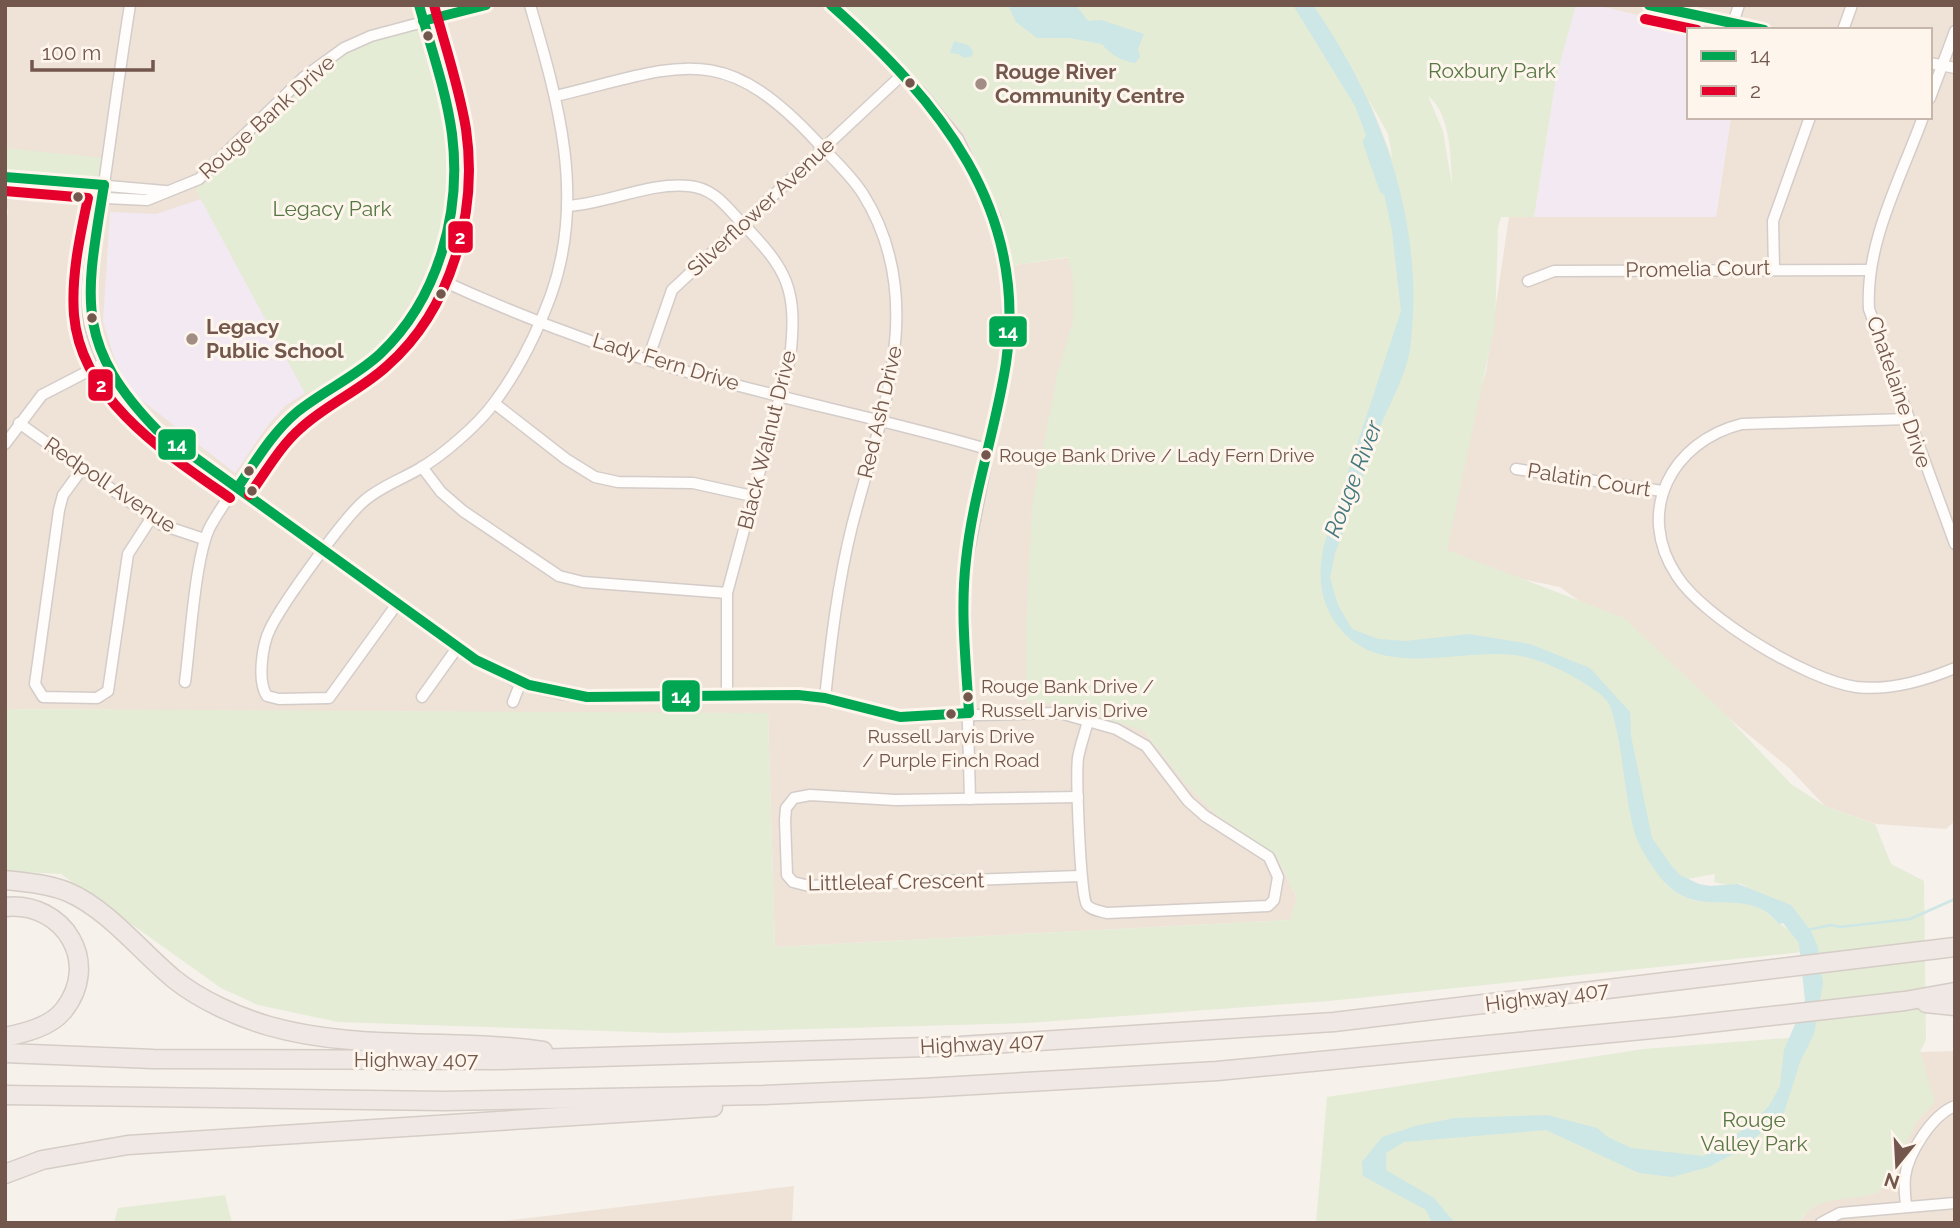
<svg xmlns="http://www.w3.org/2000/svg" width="1960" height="1228" font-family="Raleway,sans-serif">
  <rect width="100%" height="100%" fill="#f6f1eb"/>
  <!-- residential -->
  <g fill="#efe3d8">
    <polygon points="5,5 425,5 429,10 451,5 843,5 864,23 963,131 998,207 1014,265 1072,257 1087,324 1057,703 1111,716 1144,731 1187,785 1216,814 1278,859 1297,898 1290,920 775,947 768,714 5,709 5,233 8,211 5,202"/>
    <polygon points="1595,5 1955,5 1955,821 1946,829 1876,824 1825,806 1789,768 1637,643 1560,587 1475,569 1447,551 1450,490 1486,371 1509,217 1716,217 1731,117 1930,117 1930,30 1700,30"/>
    <polygon points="1955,1051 1955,1223 1799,1223 1920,1052"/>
    <polygon points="794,1186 792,1223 488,1223"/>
  </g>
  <!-- education -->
  <g fill="#f2e9f2">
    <polygon points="1576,5 1595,5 1700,30 1689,30 1689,117 1731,117 1716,217 1534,217 1556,78"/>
    <polygon points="201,199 305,393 285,406 268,425 235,473 130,391 114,357 103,321 110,212 156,214"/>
  </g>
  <!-- green -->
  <g fill="#e4ecd6" fill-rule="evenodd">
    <path d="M843,5H872L875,9V5H1576L1556,78L1534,217H1501L1498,228L1495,324L1447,550L1624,618L1720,709L1791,784L1825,806L1875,824L1891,864L1924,881L1926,1040L1920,1052L1935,1102L1918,1120L1879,1192C1851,1203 1815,1192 1799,1223H1316L1327,1097L1644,1049L1813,1036L1815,957L1770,900L1739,883L1735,887L1714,882L1715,874L1665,883C1700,916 1719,892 1758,907C1767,911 1773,919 1780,924C1791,931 1800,938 1803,952L1329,1001L1027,1023L665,1033L338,1022L258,1005L221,988L61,874L5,871V709L768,713L775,947L1290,920L1297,898L1278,859L1216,814L1187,785L1144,731L1057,703H1027L1026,633L1032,505L1058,371L1073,322V277L1068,257L1014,265L998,207L963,131L864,23ZM1428,96C1451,113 1451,160 1452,186L1443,131ZM1369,100L1388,134L1393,161V160Z"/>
    <path d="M410,29L417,30C427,67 445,114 449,150C459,235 393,371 305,393L196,190L306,79L343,50Z"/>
    <polygon points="5,148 102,158 99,178 5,171"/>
    <polygon points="225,1195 232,1223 114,1223 118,1208"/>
  </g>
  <!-- water -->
  <g fill="#cde6e6">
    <path d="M1008,5H1076L1088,21L1101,20L1144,34L1138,49L1140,57L1135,63C1121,61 1110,54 1102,44L1069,38H1037L1016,22Z"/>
    <path d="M1293,5H1313C1383,106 1426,225 1410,349C1406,377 1387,407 1378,433C1363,473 1351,514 1335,553L1330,578L1338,605L1352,629L1378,639L1406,641L1469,634L1530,644L1590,668L1630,712L1631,736L1652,838L1671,865L1680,875L1699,884L1710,886L1738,884L1791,905L1811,931L1818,948L1823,984L1814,1034L1800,1062L1783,1116L1735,1153L1709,1167L1672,1177L1639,1173L1546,1130L1404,1142L1386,1153V1170L1434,1198L1455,1223H1432L1426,1210L1363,1176L1362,1162L1382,1137L1415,1126L1455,1118L1547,1115L1597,1128L1608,1137L1631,1148L1704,1156L1753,1123L1769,1106L1780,1086L1784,1050L1805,1001L1799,943L1783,923L1779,924C1745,881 1699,925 1661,878C1652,867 1641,850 1636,837C1623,795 1624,746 1610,706C1608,701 1601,694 1596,691C1574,675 1541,658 1514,655C1454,648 1376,682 1335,622C1319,599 1318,572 1324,545L1401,311L1392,231L1379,170L1355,106Z"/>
    <polygon points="954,41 968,45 973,51 972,56 964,58 959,54 950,53"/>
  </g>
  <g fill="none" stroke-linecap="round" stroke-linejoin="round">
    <!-- stream -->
    <polyline stroke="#cde6e6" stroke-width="2.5" points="1807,930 1831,925 1840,927 1910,919 1955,899"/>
    <!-- river -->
    <polyline stroke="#cde6e6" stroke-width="14" points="1370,142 1386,188"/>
    <!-- street casing -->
    <g stroke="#d4ccc8" stroke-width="13">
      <g id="street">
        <path d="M130,5C120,67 112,129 103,191C96,232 79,288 91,329C103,371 125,401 157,430L457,648L520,684L561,694L587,697L798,695L825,698L900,717L1060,713L1116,729L1146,746L1188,801L1205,816L1269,857L1278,877L1274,900L1268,906L1107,913C1100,911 1091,910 1087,905C1080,898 1076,774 1078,758C1080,746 1085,733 1088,721"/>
        <polyline points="831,5 922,94 958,139 995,217 1008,278 1006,360 964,576 970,799"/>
        <polyline points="1648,5 1765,30"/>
        <polyline points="1733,23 1739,5"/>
        <polyline points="1843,30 1852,5"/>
        <polyline points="1930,63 1955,68"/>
        <path d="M556,96C681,66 721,38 818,143C834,160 851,175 863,194C930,301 880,417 852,526C838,582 831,641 825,698"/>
        <polyline points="1930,98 1955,31"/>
        <path d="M1923,117C1901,178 1865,243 1869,309L1955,544"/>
        <polyline points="5,177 165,191"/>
        <polyline points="5,193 147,200 199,179 304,77 344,48 371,36 487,5"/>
        <path d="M568,206C610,203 649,182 689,186C713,188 725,205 740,221C788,270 798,288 790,359L727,593V695"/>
        <polyline points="1774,268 1773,221 1810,117"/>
        <path d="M434,277C512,313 594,345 677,369C780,399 884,419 987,449"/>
        <polyline points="1528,281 1554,271 1870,270"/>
        <polyline points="648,359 672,290 903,74"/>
        <polyline points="494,403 566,459 595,477 618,482 693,483 752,496"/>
        <path d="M1907,419L1742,424C1672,441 1634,512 1677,576C1704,618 1807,680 1856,687C1890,691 1924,681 1955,668"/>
        <polyline points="19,423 162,525 204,539"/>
        <polyline points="5,444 42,395 104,363"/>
        <polyline points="422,467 441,492 463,511 559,576 583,582 727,593"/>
        <polyline points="82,469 63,495 59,510 35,684 43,697 97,698 108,691 128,554 152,517"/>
        <polyline points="1516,469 1662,491"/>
        <path d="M397,604L329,698L279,699L267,696C257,682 262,645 270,629C282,604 343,519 364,501C380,487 400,480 419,469C442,456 478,425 494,403C518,371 537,333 551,295C586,197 558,101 530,5"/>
        <path d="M185,682C190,646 195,553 211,525C226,499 269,438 290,419C310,401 335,390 356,374C423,324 462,234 454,150C450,101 432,52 419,5"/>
        <polyline points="422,697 457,648"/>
        <polyline points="513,702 520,684"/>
        <polyline points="1078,797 895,800 810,795 794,798 786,808 785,820 787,875 793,882 809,886 1080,876"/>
        <path d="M1906,1205C1905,1196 1904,1186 1905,1177C1908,1153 1932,1115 1955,1106"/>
        <polyline points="1821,1223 1840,1213 1955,1203"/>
      </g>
    </g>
    <!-- highway casing -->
    <g stroke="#d5ccc6" stroke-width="21">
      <g id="highway">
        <path d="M5,880C25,882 49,884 68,892C109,910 140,951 174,979C200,1000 238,1017 269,1026C355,1051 454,1038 543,1051"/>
        <path d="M5,907C64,901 102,963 63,1011C50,1027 24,1033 5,1037"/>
        <polyline points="1926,1003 1955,1006"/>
        <polyline points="5,1053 153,1059 498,1060 960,1046 1334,1022 1955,947"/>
        <polyline points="5,1095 444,1101 764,1095 923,1088 1217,1071 1673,1027 1905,1001 1955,992"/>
        <polyline points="5,1174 42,1160 128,1145 713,1107"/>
      </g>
    </g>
    <!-- street -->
    <use href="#street" stroke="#fefdfc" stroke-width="10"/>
    <!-- highway -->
    <use href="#highway" stroke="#f0e8e5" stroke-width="18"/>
    <!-- bus-1 casing -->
    <g stroke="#fef6ec" stroke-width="16">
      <g id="bus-1">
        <path d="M831,5C939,101 1029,209 1006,363C996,429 973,493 966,560C960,611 966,662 969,713"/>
        <polyline points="1649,5 1764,30"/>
        <polyline points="423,21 486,5"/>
        <polyline points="5,177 104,185"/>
        <path d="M104,185C86,297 73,343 157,430L476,660L529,685L587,697L798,695L825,698L900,717L969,713"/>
        <path d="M238,487C256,461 272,433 297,412C323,391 355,377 380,354C438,299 462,213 452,134C446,90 431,48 419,5"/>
      </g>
    </g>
    <!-- bus-2 casing -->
    <g stroke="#fef6ec" stroke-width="16">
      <g id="bus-2">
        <polyline points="1645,19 1697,30"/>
        <path d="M5,191L88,198C80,236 71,276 74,315C81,400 168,455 230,498"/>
        <path d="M249,495C266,472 280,446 301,428C327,404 361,390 387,366C452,309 478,212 466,129C459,86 445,46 434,5"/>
      </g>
    </g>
    <!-- bus-1 -->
    <use href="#bus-1" stroke="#00a651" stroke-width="10"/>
    <!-- bus-2 -->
    <use href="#bus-2" stroke="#e4002b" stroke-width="10"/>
  </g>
  <!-- markers -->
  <g fill="#73574c" stroke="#fef6ec" stroke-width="2.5">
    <circle cx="428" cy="36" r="6"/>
    <circle cx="910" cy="83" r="6"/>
    <circle cx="78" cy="197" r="6"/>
    <circle cx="441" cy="294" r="6"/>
    <circle cx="92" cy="318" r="6"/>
    <circle cx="986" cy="455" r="6"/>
    <circle cx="249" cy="471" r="6"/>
    <circle cx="252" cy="491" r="6"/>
    <circle cx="968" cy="697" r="6"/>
    <circle cx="951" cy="714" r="6"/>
  </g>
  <g fill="#a18d84" stroke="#fef6ec" stroke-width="2.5">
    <circle cx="981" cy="84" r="7"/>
    <circle cx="192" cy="339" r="7"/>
  </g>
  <g text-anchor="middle" stroke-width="6" stroke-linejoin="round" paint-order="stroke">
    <!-- bus labels -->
    <g font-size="19" fill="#73574c" stroke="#fef6ec" text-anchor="start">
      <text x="999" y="462">Rouge Bank Drive / Lady Fern Drive</text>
      <text x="981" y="693">Rouge Bank Drive /<tspan x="981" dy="24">Russell Jarvis Drive</tspan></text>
      <text x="951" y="743" text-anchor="middle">Russell Jarvis Drive<tspan x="951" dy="24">/ Purple Finch Road</tspan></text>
    </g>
    <!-- park labels -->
    <g font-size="21" fill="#577844" stroke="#fef6ec">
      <text x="1492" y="78">Roxbury Park</text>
      <text x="332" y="216">Legacy Park</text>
      <text x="1754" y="1127">Rouge<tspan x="1754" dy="24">Valley Park</tspan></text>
    </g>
    <!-- poi labels -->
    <g font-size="21" font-weight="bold" fill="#73574c" stroke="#fef6ec" text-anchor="start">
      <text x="995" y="79">Rouge River<tspan x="995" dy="24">Community Centre</tspan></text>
      <text x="206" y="334">Legacy<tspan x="206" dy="24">Public School</tspan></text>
    </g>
    <!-- street labels -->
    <g font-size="21" fill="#73574c" stroke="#fef6ec">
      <text transform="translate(267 117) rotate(-42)" y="7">Rouge Bank Drive</text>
      <text transform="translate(761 207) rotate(-43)" y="7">Silverflower Avenue</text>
      <text transform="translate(1698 269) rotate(-1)" y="7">Promelia Court</text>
      <text transform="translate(666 362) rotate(17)" y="7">Lady Fern Drive</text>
      <text transform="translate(1899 392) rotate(71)" y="7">Chatelaine Drive</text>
      <text transform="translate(880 412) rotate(-77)" y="7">Red Ash Drive</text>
      <text transform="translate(767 440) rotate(-76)" y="7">Black Walnut Drive</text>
      <text transform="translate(1589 480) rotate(9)" y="7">Palatin Court</text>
      <text transform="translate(110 485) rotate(34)" y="7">Redpoll Avenue</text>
      <text transform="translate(896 882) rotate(-1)" y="7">Littleleaf Crescent</text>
      <text transform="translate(1547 997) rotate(-7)" y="7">Highway 407</text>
      <text transform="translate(982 1044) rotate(-3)" y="7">Highway 407</text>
      <text x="416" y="1067">Highway 407</text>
    </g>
    <!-- water labels -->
    <g font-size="23" font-style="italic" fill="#43787f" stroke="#fef6ec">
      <text transform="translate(1353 479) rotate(-69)" y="8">Rouge River</text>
    </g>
  </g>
  <g stroke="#fef6ec" stroke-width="2.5">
    <rect x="447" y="220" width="27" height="34" rx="7" fill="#e4002b"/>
    <rect x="988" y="315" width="40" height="33" rx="7" fill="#00a651"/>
    <rect x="87" y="368" width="27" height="34" rx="7" fill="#e4002b"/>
    <rect x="157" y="428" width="40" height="33" rx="7" fill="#00a651"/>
    <rect x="661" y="679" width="40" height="34" rx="7" fill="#00a651"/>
  </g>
  <g font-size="19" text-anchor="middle" font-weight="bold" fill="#fff">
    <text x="460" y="244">2</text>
    <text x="1008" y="338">14</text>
    <text x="101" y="392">2</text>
    <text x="177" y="451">14</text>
    <text x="681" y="703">14</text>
  </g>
  <!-- border -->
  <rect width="1960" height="1228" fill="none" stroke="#73574c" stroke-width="14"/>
  <!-- legend -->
  <rect x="1687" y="28" width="245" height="91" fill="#fef6ec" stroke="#c6b6ac" stroke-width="2"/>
  <rect x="1701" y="51" width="35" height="10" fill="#00a651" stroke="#c6b6ac" stroke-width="2"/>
  <text x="1750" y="63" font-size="21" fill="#73574c">14</text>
  <rect x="1701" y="86" width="35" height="10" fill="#e4002b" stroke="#c6b6ac" stroke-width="2"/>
  <text x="1750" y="98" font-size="21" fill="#73574c">2</text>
  <!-- north arrow -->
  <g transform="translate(1897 1165) rotate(198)" stroke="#fef6ec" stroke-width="5" paint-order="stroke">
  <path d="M0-5L12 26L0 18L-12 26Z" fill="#73574c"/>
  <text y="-10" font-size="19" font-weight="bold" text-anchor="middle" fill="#73574c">N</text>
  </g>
  <!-- scale -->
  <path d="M32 60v10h121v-10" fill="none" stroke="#73574c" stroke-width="3.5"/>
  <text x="42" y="60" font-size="21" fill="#73574c" stroke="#fef6ec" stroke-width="5" paint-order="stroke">100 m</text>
</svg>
